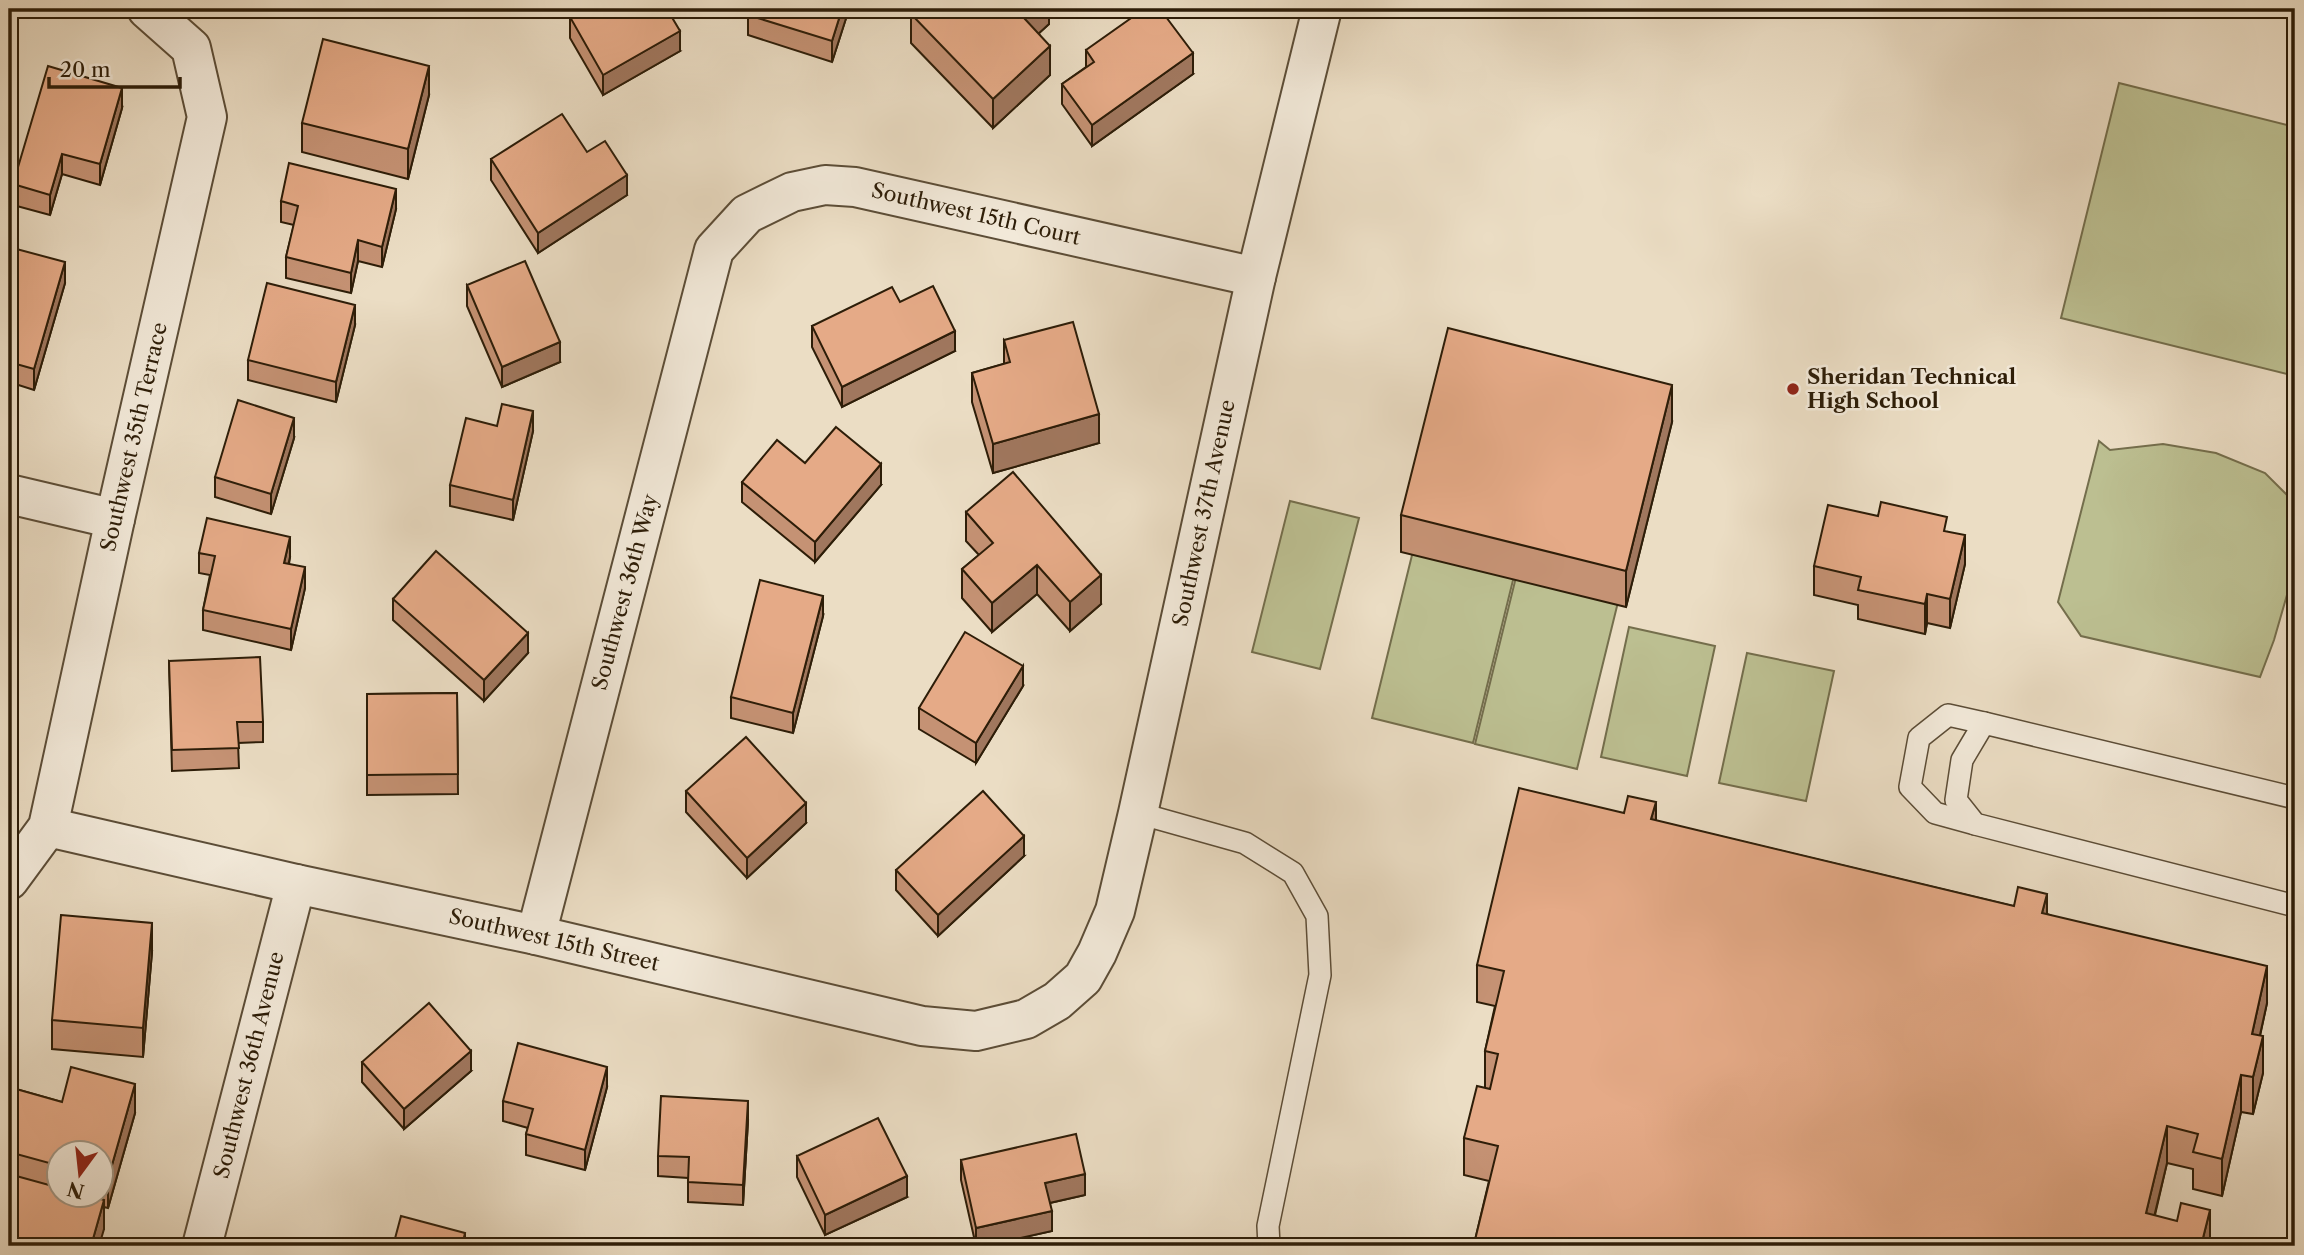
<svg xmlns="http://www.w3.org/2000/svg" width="2304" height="1255" font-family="'Libre Caslon Text',serif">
  <rect width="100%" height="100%" fill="#ebddc4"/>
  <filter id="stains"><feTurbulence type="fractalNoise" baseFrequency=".00286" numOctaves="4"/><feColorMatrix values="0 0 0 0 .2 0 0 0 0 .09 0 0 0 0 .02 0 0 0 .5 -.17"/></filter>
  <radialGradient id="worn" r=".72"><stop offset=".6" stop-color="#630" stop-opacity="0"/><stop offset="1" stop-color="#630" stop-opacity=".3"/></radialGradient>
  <!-- park -->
  <g fill="#bcbf91" stroke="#746e4c" stroke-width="2">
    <polygon points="2119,83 2295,127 2295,376 2061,318"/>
    <polygon points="2099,441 2110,450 2163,444 2216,453 2265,473 2289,497 2293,534 2289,588 2274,640 2260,677 2081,636 2058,602"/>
    <polygon points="1290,501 1359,518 1320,669 1252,652"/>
    <polygon points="1414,547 1515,572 1473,743 1372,718"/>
    <polygon points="1517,573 1619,598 1577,769 1475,744"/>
    <polygon points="1629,627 1715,646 1687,776 1601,757"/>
    <polygon points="1747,653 1834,671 1806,801 1719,783"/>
  </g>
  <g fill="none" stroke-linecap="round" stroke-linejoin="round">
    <!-- lane casing -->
    <g stroke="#5c4d37" stroke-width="24">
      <g id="lane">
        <polyline points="2295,798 1984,723 1962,760 1956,800 1975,824 2295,906"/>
        <polyline points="1138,813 1245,843 1293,873 1317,916 1320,975 1268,1226 1269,1246"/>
        <polyline points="1975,824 1935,813 1910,787 1919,738 1948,715 1984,723"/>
      </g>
    </g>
    <!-- street casing -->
    <g stroke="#5c4d37" stroke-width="42">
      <g id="street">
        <polyline points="9,494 115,519"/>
        <polyline points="48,827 296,884 536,935 922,1026 976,1031 1026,1019 1057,1001 1083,978 1097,953 1115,911 1138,813 1256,277 1322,9"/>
        <polyline points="9,880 48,827 115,519 207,117 191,48 147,9"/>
        <polyline points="536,935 714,250 747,214 792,192 825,185 855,187 1256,277"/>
        <polyline points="202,1246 296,884"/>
      </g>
    </g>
    <!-- lane -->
    <use href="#lane" stroke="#f2e9d9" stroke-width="21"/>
    <!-- street -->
    <use href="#street" stroke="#f2e9d9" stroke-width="38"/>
  </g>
  <!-- wall -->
  <g fill="#c59274" stroke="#2d1d08" stroke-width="2" fill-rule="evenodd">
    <polygon points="849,9 832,62 748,35 748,15"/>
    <polygon points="1049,9 1049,24 1039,33 1050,75 993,128 911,43 911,14"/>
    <polygon points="570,17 680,51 603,95 570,38"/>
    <polygon points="1086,50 1193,74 1092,146 1062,104 1062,84 1086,67"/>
    <polygon points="429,95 408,179 302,152 302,123"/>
    <polygon points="122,108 100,185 62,174 50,215 13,205 13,184"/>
    <polygon points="587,152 627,195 538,253 491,180 491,159"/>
    <polygon points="281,201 396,209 382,267 358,261 351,293 286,278 286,257 294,225 281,222"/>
    <polygon points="9,247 65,283 34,390 9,382"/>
    <polygon points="467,285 560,362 502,387 467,306"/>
    <polygon points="900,302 955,351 842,407 812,347 812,326"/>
    <polygon points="355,325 336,402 248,380 248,360"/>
    <polygon points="1004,340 1099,443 993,473 972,402 972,373 1004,364"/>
    <polygon points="1672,422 1626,607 1401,552 1401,515"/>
    <polygon points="497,426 533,431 513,520 450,506 450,485"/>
    <polygon points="294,438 271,514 215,497 215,477"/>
    <polygon points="742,482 881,485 815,562 742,502"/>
    <polygon points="966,512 1101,604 1070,631 1037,594 992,632 962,598 962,569 979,555 966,541"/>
    <polygon points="1947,532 1965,564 1950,628 1927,623 1925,634 1858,619 1858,605 1814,595 1814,566"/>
    <polygon points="199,553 290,557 289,564 305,588 291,650 203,630 203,610 210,575 199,573"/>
    <polygon points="393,599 528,653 484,701 393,620"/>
    <polygon points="823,616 793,733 731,718 731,697"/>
    <polygon points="169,661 263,722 263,742 238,743 239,768 172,771"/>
    <polygon points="1023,686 976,763 919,729 919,708"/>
    <polygon points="457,693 458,794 367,795 367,694"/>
    <polygon points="686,791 806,823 747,878 686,812"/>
    <polygon points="1656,821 2047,914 2267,1003 2260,1036 2263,1073 2253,1114 2241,1112 2222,1196 2193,1189 2193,1169 2167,1163 2155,1215 2210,1246 1475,1246 1475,1240 1489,1181 1464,1175 1464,1138 1485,1088 1485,1051 1495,1006 1477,1002 1477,965"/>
    <polygon points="1024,856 938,936 896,890 896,870"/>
    <polygon points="152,952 143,1057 52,1049 52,1020"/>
    <polygon points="362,1062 471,1071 404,1129 362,1082"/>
    <path d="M9,1087L62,1102L135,1113L108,1208L104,1207V1229L9,1246ZM60,1153H102V1195H60Z"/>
    <polygon points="607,1087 585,1170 526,1155 526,1134 528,1128 503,1121 503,1101"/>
    <polygon points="748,1121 743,1205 688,1202 688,1178 658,1176 658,1156"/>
    <polygon points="797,1156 907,1197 825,1235 797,1177"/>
    <polygon points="961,1160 1085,1195 1050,1203 1052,1231 984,1246 976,1246 961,1180"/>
  </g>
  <!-- shaded-wall -->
  <g fill="#a0775e" stroke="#2d1d08" stroke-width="2">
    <polygon points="842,9 849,9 832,62 832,41"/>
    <polygon points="1034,9 1049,9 1049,24 1024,47 1024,18"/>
    <polygon points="680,31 680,51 603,95 603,75"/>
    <polygon points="1050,46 1050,75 993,128 993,99"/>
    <polygon points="1193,53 1193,74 1092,146 1092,125"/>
    <polygon points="429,66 429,95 408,179 408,149"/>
    <polygon points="122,88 122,108 100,185 100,164"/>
    <polygon points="62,154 62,174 50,215 50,195"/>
    <polygon points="627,175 627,195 538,253 538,233"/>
    <polygon points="396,189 396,209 382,267 382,247"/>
    <polygon points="358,240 358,261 351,293 351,273"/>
    <polygon points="65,262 65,283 34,390 34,369"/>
    <polygon points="355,305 355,325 336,402 336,382"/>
    <polygon points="955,331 955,351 842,407 842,387"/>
    <polygon points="560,342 560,362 502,387 502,367"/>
    <polygon points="1672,385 1672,422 1626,607 1626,571"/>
    <polygon points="533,411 533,431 513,520 513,500"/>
    <polygon points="1099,414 1099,443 993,473 993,444"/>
    <polygon points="294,418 294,438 271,514 271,494"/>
    <polygon points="881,464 881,485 815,562 815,542"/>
    <polygon points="1965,535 1965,564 1950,628 1950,599"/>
    <polygon points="290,537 290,557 284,583 284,563"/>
    <polygon points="1037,565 1037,594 992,632 992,603"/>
    <polygon points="305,567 305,588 291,650 291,629"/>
    <polygon points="1101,575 1101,604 1070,631 1070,602"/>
    <polygon points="1927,594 1927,623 1925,634 1925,604"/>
    <polygon points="823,596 823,616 793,733 793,713"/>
    <polygon points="528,633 528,653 484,701 484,680"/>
    <polygon points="1023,666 1023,686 976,763 976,743"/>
    <polygon points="1656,802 1656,839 1651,819"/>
    <polygon points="806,803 806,823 747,878 747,858"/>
    <polygon points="1024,836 1024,856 938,936 938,915"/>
    <polygon points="2047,894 2047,931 2042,913"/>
    <polygon points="152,923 152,952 143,1057 143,1028"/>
    <polygon points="2267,966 2267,1003 2252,1071 2252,1034"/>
    <polygon points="2263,1036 2263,1073 2253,1114 2253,1077"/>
    <polygon points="471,1051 471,1071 404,1129 404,1109"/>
    <polygon points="607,1067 607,1087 585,1170 585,1150"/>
    <polygon points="2241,1075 2241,1112 2222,1196 2222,1159"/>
    <polygon points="135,1084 135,1113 108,1208 108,1179"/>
    <polygon points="748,1101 748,1121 743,1205 743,1185"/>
    <polygon points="2167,1126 2167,1163 2147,1246 2146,1213"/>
    <polygon points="1085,1174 1085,1195 1045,1204 1045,1183"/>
    <polygon points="907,1176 907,1197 825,1235 825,1215"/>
    <polygon points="104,1200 104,1229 99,1246 91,1246"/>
    <polygon points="2210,1210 2210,1246 2201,1246"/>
    <polygon points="1052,1211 1052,1231 984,1246 976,1246 976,1228"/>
    <polygon points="465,1233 465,1246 462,1246"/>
  </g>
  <!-- building -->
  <g fill="#e5aa87" stroke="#2d1d08" stroke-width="2">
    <polygon points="586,9 667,9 680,31 603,75 570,17"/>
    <polygon points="750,9 842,9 832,41 748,15"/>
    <polygon points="916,9 1034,9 1024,18 1050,46 993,99 911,14"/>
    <polygon points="1144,9 1160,9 1193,53 1092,125 1062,84 1094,62 1086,50"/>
    <polygon points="323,39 429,66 408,149 302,123"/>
    <polygon points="48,66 122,88 100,164 62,154 50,195 13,184"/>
    <polygon points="562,114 587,152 605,141 627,175 538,233 491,159"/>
    <polygon points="289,163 396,189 382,247 358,240 351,273 286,257 298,206 281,201"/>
    <polygon points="9,247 65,262 34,369 9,362"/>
    <polygon points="525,261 560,342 502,367 467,285"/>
    <polygon points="267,283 355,305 336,382 248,360"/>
    <polygon points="933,286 955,331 842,387 812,326 892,287 900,302"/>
    <polygon points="1073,322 1099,414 993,444 972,373 1010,362 1004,340"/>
    <polygon points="1448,328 1672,385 1626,571 1401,515"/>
    <polygon points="238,400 294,418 271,494 215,477"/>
    <polygon points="502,404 533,411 513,500 450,485 466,418 497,426"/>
    <polygon points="836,427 881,464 815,542 742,482 777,440 805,463"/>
    <polygon points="1013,472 1101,575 1070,602 1037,565 992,603 962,569 993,543 966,512"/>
    <polygon points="1881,502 1947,517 1944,531 1965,535 1950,599 1927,594 1925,604 1858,590 1861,577 1814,566 1828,505 1878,516"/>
    <polygon points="207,518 290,537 284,563 305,567 291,629 203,610 215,556 199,553"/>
    <polygon points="436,551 528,633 484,680 393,599"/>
    <polygon points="760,580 823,596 793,713 731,697"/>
    <polygon points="965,632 1023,666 976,743 919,708"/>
    <polygon points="260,657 263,722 237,722 239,748 172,750 169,661"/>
    <polygon points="457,693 458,774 367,775 367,694"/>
    <polygon points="746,737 806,803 747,858 686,791"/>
    <polygon points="1519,788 1624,813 1628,796 1656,802 1651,819 2014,906 2018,887 2047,894 2042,913 2267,966 2252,1034 2263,1036 2253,1077 2241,1075 2222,1159 2193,1152 2198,1134 2167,1126 2146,1213 2177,1221 2181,1203 2210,1210 2201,1246 1501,1246 1475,1240 1498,1146 1464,1138 1477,1086 1490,1089 1498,1054 1485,1051 1504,971 1477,965"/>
    <polygon points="983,791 1024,836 938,915 896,870"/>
    <polygon points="61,915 152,923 143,1028 52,1020"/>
    <polygon points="429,1003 471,1051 404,1109 362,1062"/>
    <polygon points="518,1043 607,1067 585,1150 526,1134 533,1109 503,1101"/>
    <polygon points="71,1067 135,1084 108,1179 102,1177 102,1153 60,1153 60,1166 9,1152 9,1087 62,1102"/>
    <polygon points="661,1096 748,1101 743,1185 688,1182 689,1157 658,1156"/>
    <polygon points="878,1118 907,1176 825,1215 797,1156"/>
    <polygon points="1076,1134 1085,1174 1045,1183 1052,1211 976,1228 961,1160"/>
    <polygon points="9,1174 60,1188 60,1195 88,1195 104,1200 91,1246 9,1246"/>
    <polygon points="401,1216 465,1233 462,1246 393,1246"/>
    <polygon points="301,1241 320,1246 299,1246"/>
  </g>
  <!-- markers -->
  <circle fill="#8f2418" stroke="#f2e9d9" stroke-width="2.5" cx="1793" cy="389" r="7"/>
  <g text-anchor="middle" stroke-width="5" stroke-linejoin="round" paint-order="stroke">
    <!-- street labels -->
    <g font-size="21" fill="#2d1d08" stroke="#f2e9d9">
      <text transform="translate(976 214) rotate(13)" y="7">Southwest 15th Court</text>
      <text transform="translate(134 437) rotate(-77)" y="7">Southwest 35th Terrace</text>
      <text transform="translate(1204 513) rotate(-78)" y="7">Southwest 37th Avenue</text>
      <text transform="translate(625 592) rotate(-75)" y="7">Southwest 36th Way</text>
      <text transform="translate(554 940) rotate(13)" y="7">Southwest 15th Street</text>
      <text transform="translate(249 1065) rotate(-76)" y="7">Southwest 36th Avenue</text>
    </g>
    <!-- poi labels -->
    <g font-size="21" font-weight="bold" fill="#2d1d08" stroke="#f2e9d9" text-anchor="start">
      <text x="1807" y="384">Sheridan Technical<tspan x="1807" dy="24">High School</tspan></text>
    </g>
  </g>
  <!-- margin -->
  <rect width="2304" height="1255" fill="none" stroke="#ebddc4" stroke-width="35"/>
  <rect x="10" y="10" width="2283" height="1234" fill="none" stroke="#2d1d08" stroke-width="3.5"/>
  <rect x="18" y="18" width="2269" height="1220" fill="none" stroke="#2d1d08" stroke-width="2"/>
  <!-- north arrow -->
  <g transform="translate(80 1174) rotate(195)"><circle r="33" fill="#f2e9d9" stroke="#a39785" stroke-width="2"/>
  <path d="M0-5L12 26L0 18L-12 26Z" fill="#8f2418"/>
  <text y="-10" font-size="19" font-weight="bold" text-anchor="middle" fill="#2d1d08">N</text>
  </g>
  <!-- scale -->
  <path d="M49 77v10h131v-10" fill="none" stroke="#2d1d08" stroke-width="3.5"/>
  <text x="60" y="77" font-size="21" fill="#2d1d08" stroke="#f2e9d9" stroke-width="5" paint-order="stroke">20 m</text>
  <rect width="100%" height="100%" filter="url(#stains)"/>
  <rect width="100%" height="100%" fill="url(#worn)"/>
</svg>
